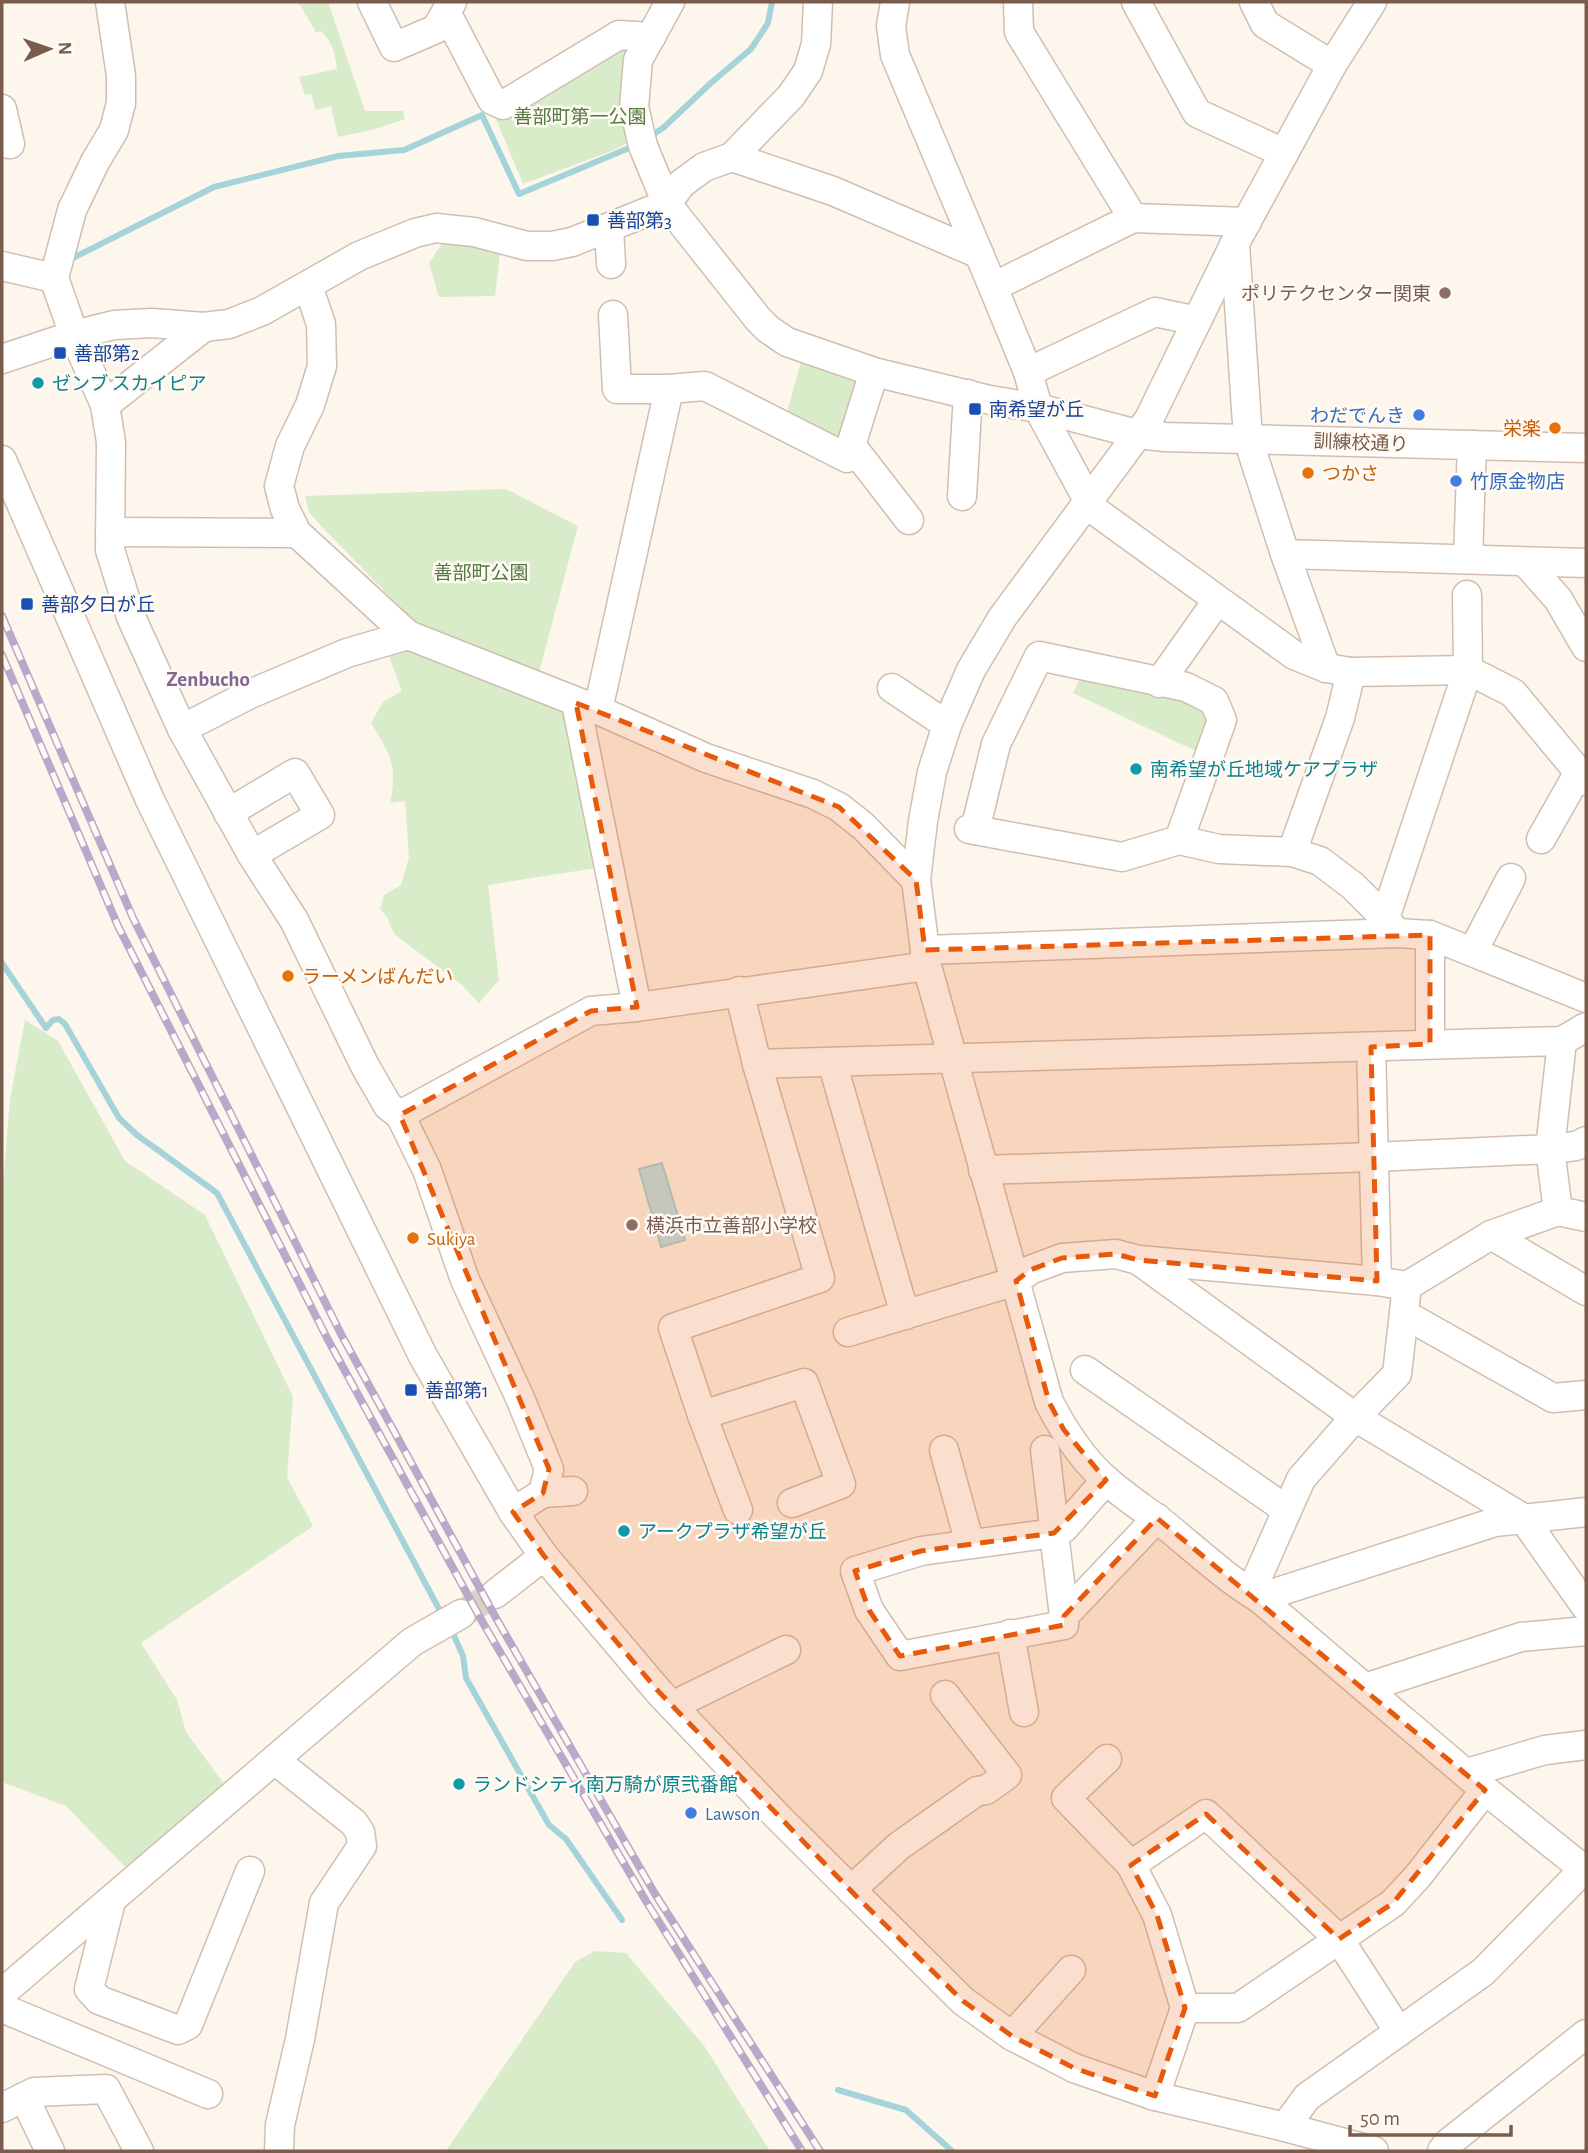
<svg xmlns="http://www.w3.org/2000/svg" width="1588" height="2153" font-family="'Alegreya Sans','Noto Sans JP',sans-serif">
  <rect width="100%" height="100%" fill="#fdf6ec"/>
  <!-- green -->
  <g fill="#d8ecc9">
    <path d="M298,2H328L365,111H403L405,119L372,130L338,137L331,106L316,110L311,94L305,95L299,77L337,69C335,54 333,42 321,31L316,32Z"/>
    <polygon points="620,41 634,45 631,141 614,150 523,184 494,114"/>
    <polygon points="446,238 500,254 495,296 439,297 429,263"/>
    <polygon points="801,362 855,379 860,392 844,442 785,419"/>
    <path d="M506,489L578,526L533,695L572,707L603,867L488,885L499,980L479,1003L462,985L394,934L387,917L380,909L384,895L401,885L409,857L405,801L390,803C398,767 390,753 371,723L383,702L402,691L388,654L411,645L448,656L320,525L309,512L305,496Z"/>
    <polygon points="1084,671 1158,691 1206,708 1210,722 1198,752 1073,693"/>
    <polygon points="25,1020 58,1041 125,1161 205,1215 293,1397 287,1477 313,1526 141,1643 177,1700 186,1732 227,1788 130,1872 66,1806 2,1782 2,1198 10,1099"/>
    <polygon points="595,1951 626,1953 705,2047 770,2151 446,2151 575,1962"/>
  </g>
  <!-- water -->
  <polygon fill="#bfe3e8" stroke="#a5d3da" stroke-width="2" points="662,1163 685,1240 661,1247 639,1169"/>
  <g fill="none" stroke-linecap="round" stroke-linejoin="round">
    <!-- stream -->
    <g stroke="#a5d3da" stroke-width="6">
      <polyline points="649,137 663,128 712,82 751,49 768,23 772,2"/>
      <polyline points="69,260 214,187 338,156 404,150 482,115 519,194 634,146"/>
      <polyline points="2,963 46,1028 53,1020 59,1019 65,1024 119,1118 137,1135 217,1193 439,1609"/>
      <polyline points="451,1629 463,1656 466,1678 549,1825 566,1839 622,1920"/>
      <polyline points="838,2090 906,2110 952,2151"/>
    </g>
    <!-- minor-tunnel -->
    <polyline stroke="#dcd0c4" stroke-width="28" stroke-dasharray="28 14" stroke-linecap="butt" points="461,1614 495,1594"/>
    <!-- minor casing -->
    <g stroke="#d1beb0" stroke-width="31">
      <g id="minor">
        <polyline points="110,2 121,76 121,103 114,130 95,162 72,210 54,278 74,335 105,405 111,442 110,550 131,617 182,729 252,855 294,920 365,1066 388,1106 400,1115 427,1170 465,1280 520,1398 549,1469 543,1493 513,1512"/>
        <polyline points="372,2 394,47 436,29 452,2"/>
        <polyline points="670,2 638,60 634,107 643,146 667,204 758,319 768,329 787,342 874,372 990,400 1038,408 1137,434 1165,437 1586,448"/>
        <polyline points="895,2 891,26 895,55 993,287 1028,372 1038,408 1089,502"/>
        <polyline points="1018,2 1019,32 1133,218"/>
        <polyline points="1136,2 1197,113 1284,153"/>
        <polyline points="1254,2 1265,24 1332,65"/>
        <path d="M1372,2L1332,65L1235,243L1149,419L1002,618L971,670L947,725L932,772L923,821L916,880L927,966L1049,1402C1064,1431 1081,1458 1106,1480C1126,1498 1149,1512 1170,1529C1199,1553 1227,1579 1259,1598L1485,1790L1586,1871"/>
        <polyline points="446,12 492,100 503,105 619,35 651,37"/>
        <polyline points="2,109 10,144 2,143"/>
        <polyline points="732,157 833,191 979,254"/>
        <polyline points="609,228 611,264"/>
        <polyline points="1235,244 1248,439 1285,554 1326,668"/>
        <polyline points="2,266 54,278"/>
        <polyline points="308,286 321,324 322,366 310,405 290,446 279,486 285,509 297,533 408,635"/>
        <polyline points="993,287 1133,218 1247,222"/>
        <polyline points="613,315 617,389 669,389 705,386 847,458 874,372"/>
        <polyline points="2,359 74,335 114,325 152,323 204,327 229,324 262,311 359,256 415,233 436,228 474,232 527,246 552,246 572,242 667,204 681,184 704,167 732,157 791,96 808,71 816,44 818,2"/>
        <polyline points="1028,372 1155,312 1197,321"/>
        <polyline points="105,405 204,327"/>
        <polyline points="851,445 909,520"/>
        <polyline points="2,460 150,800 423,1356 513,1512 544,1556 659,1692 777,1816 963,2001 1012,2036 1074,2068 1155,2096 1285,2127 1374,2151"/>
        <polyline points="962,496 968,394"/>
        <polyline points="1087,505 1294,655 1326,668 1351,672 1468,670 1513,693 1586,781"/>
        <polyline points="110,532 297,533"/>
        <polyline points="1285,554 1586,563"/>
        <polyline points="1468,558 1472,445"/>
        <polyline points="1526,563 1558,599 1586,647"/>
        <polyline points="1159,683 1217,601"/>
        <polyline points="892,688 947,725"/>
        <polyline points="576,703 637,1007"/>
        <polyline points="598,710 669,389"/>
        <polyline points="182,729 250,694 347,653 408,635 598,710 706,758 813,794 839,807 863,826 916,880"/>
        <polyline points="228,813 295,773 320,815 252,855"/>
        <polyline points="969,829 1122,857 1179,840 1219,849 1292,852 1320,861 1353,886 1385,918"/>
        <polyline points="975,830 996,744 1039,656 1186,687 1214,701 1222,720 1179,840"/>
        <polyline points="1541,839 1579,772"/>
        <polyline points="1292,852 1340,718 1351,672"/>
        <polyline points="1395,931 1385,918 1468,670 1467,595"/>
        <polyline points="1430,935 1430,1044"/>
        <polyline points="925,950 1397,933 1430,935 1586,998"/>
        <polyline points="1473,951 1511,878"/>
        <polyline points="1562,1041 1550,1149 1558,1211 1586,1217"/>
        <polyline points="1371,1047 1377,1281"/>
        <polyline points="832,1062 905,1315"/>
        <polyline points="757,1064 1562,1041 1586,1027"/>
        <polyline points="400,1115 591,1011 637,1007 927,966"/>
        <polyline points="983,1170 1373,1157 1550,1149 1576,1146 1586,1141"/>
        <polyline points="1491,1235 1586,1291"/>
        <polyline points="1139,1260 1377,1281 1407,1286 1491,1235 1558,1211"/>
        <polyline points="1407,1286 1397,1374 1355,1417 1301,1479 1258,1576 1259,1598 1495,1522 1586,1512"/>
        <polyline points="1404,1314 1553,1398 1586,1395"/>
        <polyline points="848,1332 1016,1281 1030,1270 1062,1258 1116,1254 1138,1260 1355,1417 1523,1518 1586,1607"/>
        <polyline points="1085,1370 1287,1510"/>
        <polyline points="702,1415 804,1383 841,1484 792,1503"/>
        <polyline points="944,1450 970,1544"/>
        <polyline points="1045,1450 1054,1527 1054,1533 1064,1616 1064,1625 900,1656 869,1610 855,1571 921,1551 1054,1533 1064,1528 1106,1480"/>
        <polyline points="543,1493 573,1491"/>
        <polyline points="738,1510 702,1415 673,1328 820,1278 757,1064 739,991"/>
        <polyline points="495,1594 544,1556"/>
        <polyline points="1064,1616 1157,1518"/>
        <polyline points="1010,1634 1024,1712"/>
        <polyline points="1365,1688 1521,1637 1586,1631"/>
        <polyline points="672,1706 786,1650"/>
        <polyline points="1107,1759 1066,1798 1131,1865"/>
        <polyline points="276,1761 354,1823 360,1832 362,1846 324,1903 300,2039 280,2125 279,2151"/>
        <polyline points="1467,1773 1545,1750 1586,1745"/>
        <polyline points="851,1890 899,1846 977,1791 986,1790 1007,1775 945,1695"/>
        <polyline points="111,1901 89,1989 99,2000 178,2030 188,2025 250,1871"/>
        <polyline points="2,1993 412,1642 461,1614"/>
        <polyline points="2,2008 208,2094"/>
        <polyline points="1185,2008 1238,2008 1393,1903 1418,1876 1485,1790"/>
        <polyline points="1012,2036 1071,1970"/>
        <polyline points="1155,2096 1185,2008 1157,1915 1131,1865 1206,1814 1339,1939 1399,2032"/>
        <polyline points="24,2097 50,2151"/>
        <polyline points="2,2108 34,2092 106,2089 139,2151"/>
        <polyline points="1285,2127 1307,2097 1483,1972 1586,1867"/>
        <polyline points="1442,2151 1447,2144 1586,2034"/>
      </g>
    </g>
    <!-- minor -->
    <use href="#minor" stroke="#fff" stroke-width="28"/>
    <!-- rail casing -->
    <g stroke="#b9a8c9" stroke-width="8">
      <g id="rail">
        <polyline points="2,616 133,918 342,1336 496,1618 655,1894 820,2151"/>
        <polyline points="2,655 118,926 327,1338 483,1623 646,1901 802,2151"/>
      </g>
    </g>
    <!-- rail -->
    <use href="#rail" stroke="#fffaf3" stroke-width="5" stroke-dasharray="16" stroke-linecap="butt"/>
  </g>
  <!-- marked area -->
  <path fill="#e8590c" fill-opacity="0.2" stroke="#e8590c" stroke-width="5" stroke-dasharray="14 9" stroke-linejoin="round" d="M576,703L839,807L916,880L925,950L1430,935V1044L1371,1047L1377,1281L1138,1260L1116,1254L1062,1258L1030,1270L1016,1281L1049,1402L1064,1430L1106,1480L1054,1533L921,1551L855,1571L869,1610L900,1656L1064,1625V1616L1157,1518L1485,1790L1393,1903L1339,1939L1206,1814L1131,1865L1157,1915L1185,2008L1155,2096L1074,2068L1012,2036L963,2001L856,1896L659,1692L544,1556L513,1512L543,1493L549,1469L400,1115L591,1011L637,1007Z"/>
  <!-- markers -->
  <g fill="#1a4fb4" stroke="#fffaf3" stroke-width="2.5">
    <rect x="586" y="213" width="14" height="14" rx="3.5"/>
    <rect x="53" y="346" width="14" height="14" rx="3.5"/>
    <rect x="968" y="402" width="14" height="14" rx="3.5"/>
    <rect x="20" y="597" width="14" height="14" rx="3.5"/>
    <rect x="404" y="1383" width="14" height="14" rx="3.5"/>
  </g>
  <g fill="#8d6e63" stroke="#fffaf3" stroke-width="2.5">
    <circle cx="1445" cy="293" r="7"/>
    <circle cx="632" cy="1225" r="7"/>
  </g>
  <g fill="#0f9aa8" stroke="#fffaf3" stroke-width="2.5">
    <circle cx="38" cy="383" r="7"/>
    <circle cx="1136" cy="769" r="7"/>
    <circle cx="624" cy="1531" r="7"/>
    <circle cx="459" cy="1784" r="7"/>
  </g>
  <g fill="#3f7fe0" stroke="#fffaf3" stroke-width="2.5">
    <circle cx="1419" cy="415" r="7"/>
    <circle cx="1456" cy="481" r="7"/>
    <circle cx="691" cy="1813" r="7"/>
  </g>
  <g fill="#e8710a" stroke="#fffaf3" stroke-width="2.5">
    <circle cx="1555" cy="428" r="7"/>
    <circle cx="1308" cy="473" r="7"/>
    <circle cx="288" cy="976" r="7"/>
    <circle cx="413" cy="1238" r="7"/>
  </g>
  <g text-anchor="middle" stroke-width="5" stroke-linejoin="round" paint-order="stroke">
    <!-- park labels -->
    <g font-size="19" fill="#537a41" stroke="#fffaf3">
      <text x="580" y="123">善部町第一公園</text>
      <text x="481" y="579">善部町公園</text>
    </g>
    <!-- transit labels -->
    <g font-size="19" fill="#164399" stroke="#fffaf3" text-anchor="start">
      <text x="607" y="227">善部第3</text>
      <text x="74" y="360">善部第2</text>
      <text x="989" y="416">南希望が丘</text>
      <text x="41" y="611">善部夕日が丘</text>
      <text x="425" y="1397">善部第1</text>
    </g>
    <!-- education labels -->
    <g font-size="19" fill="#785e54" stroke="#fffaf3" text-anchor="end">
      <text x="1431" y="300">ポリテクセンター関東</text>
      <text x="646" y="1232" text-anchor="start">横浜市立善部小学校</text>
    </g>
    <!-- culture labels -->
    <g font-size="19" fill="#0d838f" stroke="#fffaf3" text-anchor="start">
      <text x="52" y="390">ゼンブ スカイピア</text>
      <text x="1150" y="776">南希望が丘地域ケアプラザ</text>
      <text x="638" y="1538">アークプラザ希望が丘</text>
      <text x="473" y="1791">ランドシティ南万騎が原弐番館</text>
    </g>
    <!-- shop labels -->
    <g font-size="19" fill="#366cbe" stroke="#fffaf3" text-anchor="start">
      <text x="1405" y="422" text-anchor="end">わだでんき</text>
      <text x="1470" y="488">竹原金物店</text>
      <text x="705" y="1820">Lawson</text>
    </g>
    <!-- food labels -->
    <g font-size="19" fill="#c56008" stroke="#fffaf3" text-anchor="start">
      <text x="1541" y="435" text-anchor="end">栄楽</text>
      <text x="1322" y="480">つかさ</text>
      <text x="302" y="983">ラーメンばんだい</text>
      <text x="427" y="1245">Sukiya</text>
    </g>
    <!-- street labels -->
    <g font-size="19" fill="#7a5c4d" stroke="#fffaf3">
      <text transform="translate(1361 442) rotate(2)" y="7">訓練校通り</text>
    </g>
    <!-- neighbourhood labels -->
    <g font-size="21" font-weight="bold" fill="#846695" stroke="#fffaf3">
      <text x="208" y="686">Zenbucho</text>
    </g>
  </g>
  <!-- border -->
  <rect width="1588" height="2153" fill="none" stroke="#7a5c4d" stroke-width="7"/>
  <!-- north arrow -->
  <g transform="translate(49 49) rotate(88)" stroke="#fffaf3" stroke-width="5" paint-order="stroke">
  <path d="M0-5L12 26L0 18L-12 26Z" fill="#7a5c4d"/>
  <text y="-10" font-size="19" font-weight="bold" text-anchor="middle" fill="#7a5c4d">N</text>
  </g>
  <!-- scale -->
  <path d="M1350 2125v10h161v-10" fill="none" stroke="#7a5c4d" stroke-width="3.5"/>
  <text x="1360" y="2125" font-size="21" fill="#7a5c4d" stroke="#fffaf3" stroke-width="5" paint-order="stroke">50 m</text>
</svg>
